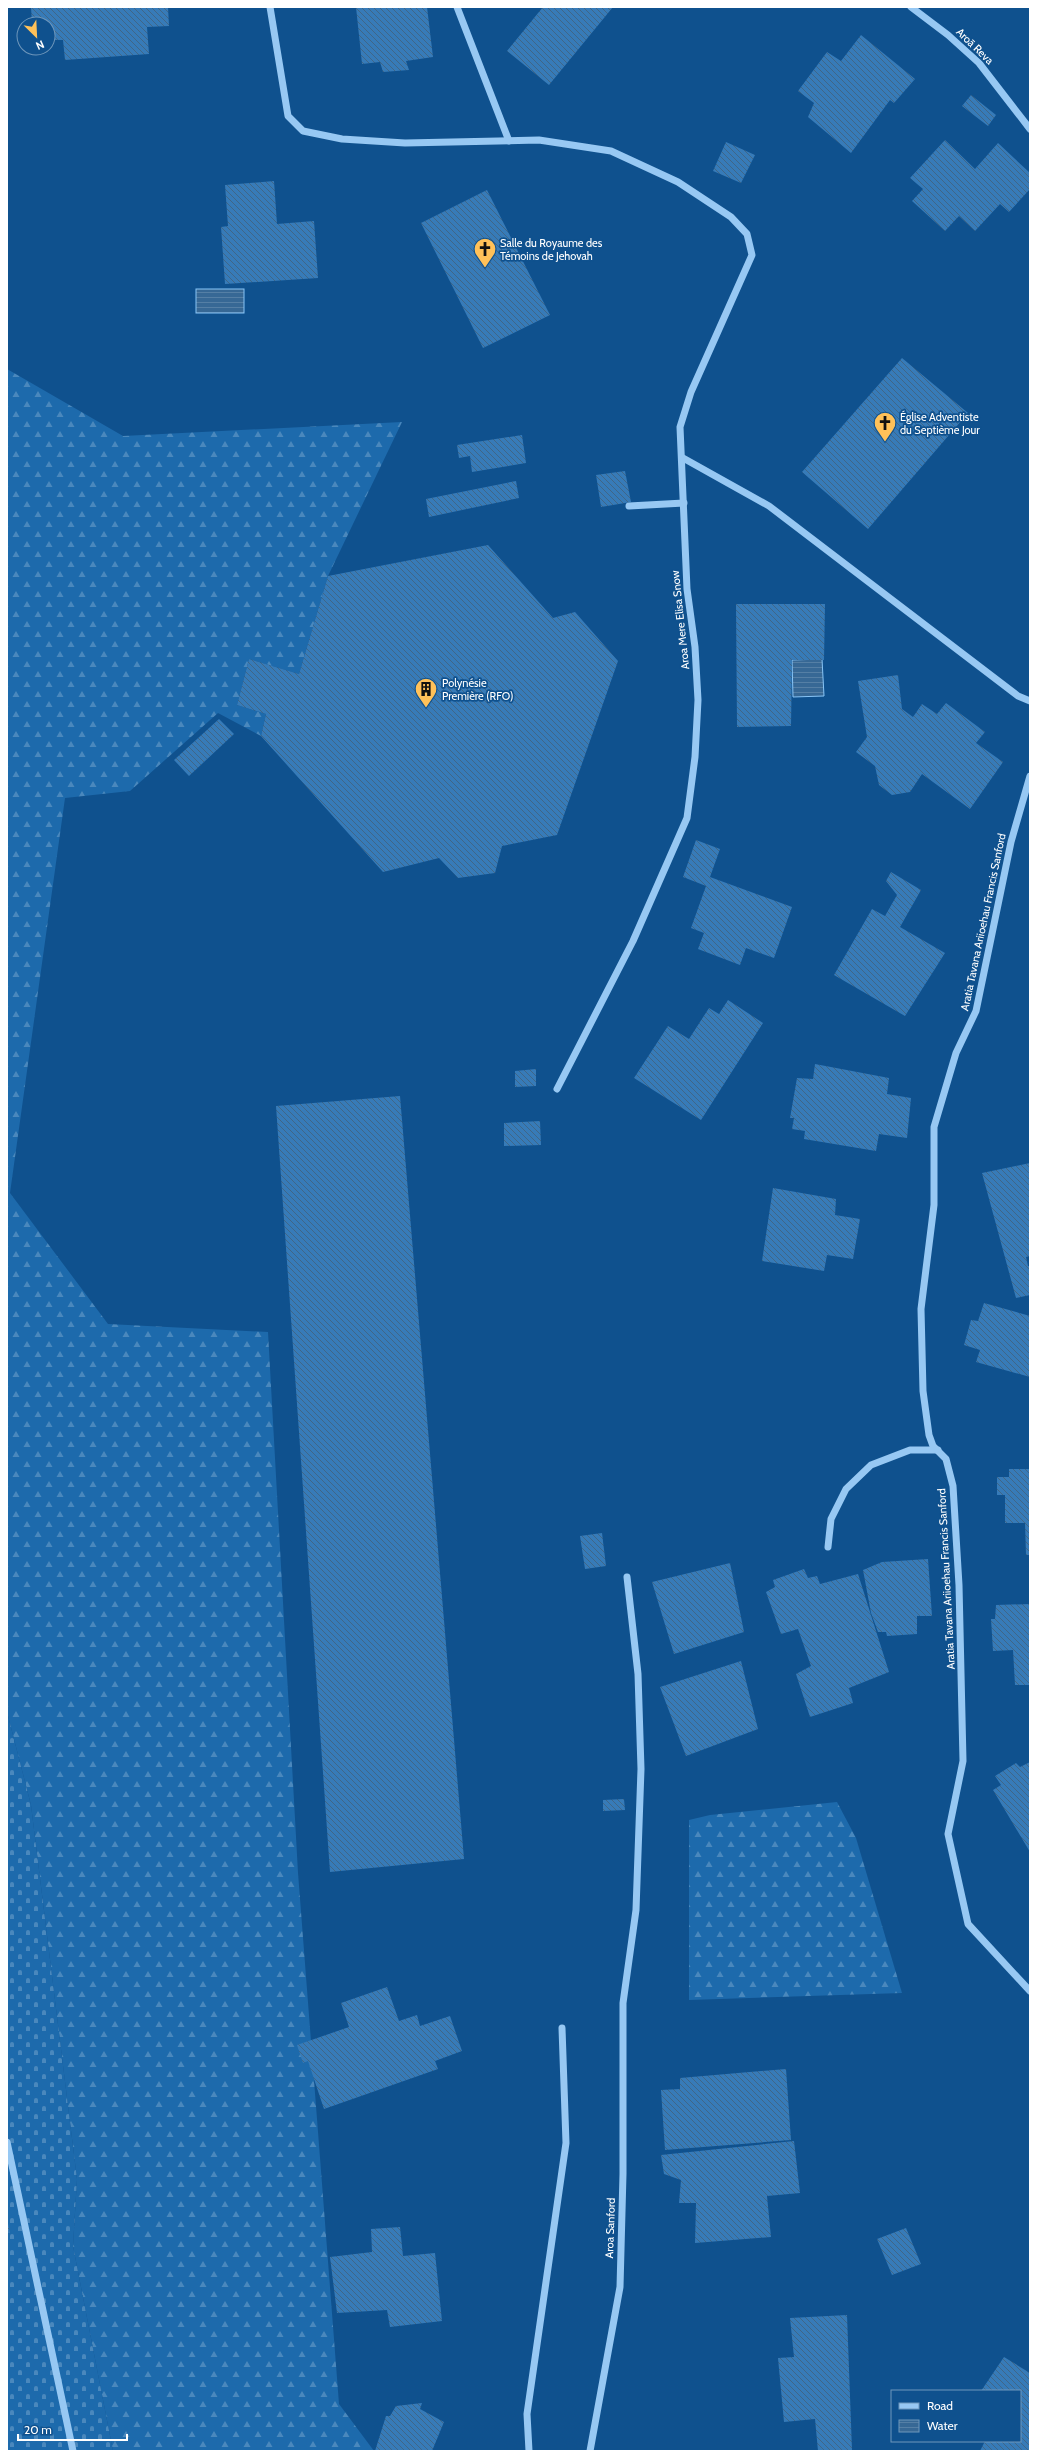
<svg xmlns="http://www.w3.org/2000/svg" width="1037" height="2458" font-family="Cabin,sans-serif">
  <defs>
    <pattern id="forest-firs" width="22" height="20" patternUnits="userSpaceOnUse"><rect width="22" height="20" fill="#1d6aac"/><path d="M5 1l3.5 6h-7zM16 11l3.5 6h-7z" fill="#4a88bd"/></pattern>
    <pattern id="cemetery-stones" width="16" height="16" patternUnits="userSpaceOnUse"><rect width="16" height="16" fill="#1d6aac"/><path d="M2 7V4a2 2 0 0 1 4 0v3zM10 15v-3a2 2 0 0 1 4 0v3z" fill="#4a88bd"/></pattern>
    <pattern id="water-rules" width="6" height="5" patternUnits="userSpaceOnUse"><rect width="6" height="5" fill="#376895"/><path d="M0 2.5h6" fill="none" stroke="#557fa5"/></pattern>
    <pattern id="building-back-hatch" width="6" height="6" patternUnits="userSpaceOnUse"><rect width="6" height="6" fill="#377bb8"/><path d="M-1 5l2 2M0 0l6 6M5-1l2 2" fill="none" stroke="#406687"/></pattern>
  </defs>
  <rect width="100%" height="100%" fill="#0f518e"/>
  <!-- forest -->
  <g fill="url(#forest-firs)">
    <polygon points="7,369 123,436 402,422 328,576 299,674 249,659 237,705 266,714 261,736 218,713 130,791 65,798 10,1193 108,1324 268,1332 298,1873 339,2404 374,2451 113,2451 73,2246 77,2179 31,1805 7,1712"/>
    <polygon points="837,1802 856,1838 902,1993 689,2000 689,1820 710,1815"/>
  </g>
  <!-- cemetery -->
  <polygon fill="url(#cemetery-stones)" points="7,1712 31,1805 77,2179 73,2246 113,2451 7,2451"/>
  <!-- water -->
  <g fill="url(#water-rules)" stroke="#88c5f7">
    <rect x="196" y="289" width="48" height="24"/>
    <polygon points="822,659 824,696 793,697 792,660"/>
  </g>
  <!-- building -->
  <g fill="url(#building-back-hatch)">
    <polygon points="31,7 168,7 169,26 147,27 149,54 65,60 63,40 48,40 48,24 32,24"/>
    <polygon points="356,7 427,7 433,57 406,61 409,70 383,72 380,62 362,64"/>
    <polygon points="543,7 613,7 549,85 507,51"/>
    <polygon points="861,35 915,79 894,103 890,100 851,153 808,117 814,103 798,91 827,52 841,61"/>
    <polygon points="971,95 996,115 988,126 962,106"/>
    <polygon points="945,140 975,169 998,143 1030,173 1030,189 1009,212 1000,204 975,231 959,216 945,231 912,201 923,189 910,178"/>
    <polygon points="726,142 755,155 741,183 713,171"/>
    <polygon points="274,181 277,224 314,221 318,278 225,284 221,227 228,226 225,185"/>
    <polygon points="487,190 550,315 483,348 421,223"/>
    <polygon points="902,358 968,413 868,529 802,472"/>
    <polygon points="522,435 526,463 472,472 470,456 459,458 457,445"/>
    <polygon points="625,471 631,502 601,507 596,475"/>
    <polygon points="516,481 519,498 429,517 426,499"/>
    <polygon points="488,545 553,618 575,612 618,661 557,835 502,846 495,873 458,878 439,858 383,872 261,736 266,714 237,705 249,659 299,674 328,576"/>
    <polygon points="736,604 825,604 824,660 792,660 791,726 737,727"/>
    <polygon points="898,675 902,709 913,717 922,704 937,714 946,703 985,732 976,743 1003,762 970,809 922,774 910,792 892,795 879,785 875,766 856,752 867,737 858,681"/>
    <polygon points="219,719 234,734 189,776 174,760"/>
    <polygon points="696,840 720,849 710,877 792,907 774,958 746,948 740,965 698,949 704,933 691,928 706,886 683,877"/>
    <polygon points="891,872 921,890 900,927 945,953 905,1016 834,975 872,909 885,916 897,895 886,881"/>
    <polygon points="728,1000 763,1023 701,1120 634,1078 668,1026 689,1039 709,1008 719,1014"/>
    <polygon points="815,1064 889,1078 887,1094 911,1098 907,1138 879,1134 876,1151 804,1139 805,1131 792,1129 794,1118 790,1118 797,1078 813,1079"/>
    <polygon points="536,1069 536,1086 515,1087 515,1071"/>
    <polygon points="400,1096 464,1859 330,1872 276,1106"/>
    <polygon points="540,1121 541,1145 504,1146 504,1123"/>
    <polygon points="1030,1163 1030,1256 1026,1257 1028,1266 1030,1266 1030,1295 1016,1298 982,1173"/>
    <polygon points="773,1188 836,1199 835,1215 860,1219 853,1259 827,1255 824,1271 762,1261"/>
    <polygon points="984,1303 1030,1316 1030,1377 976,1362 980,1350 964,1345 971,1320 978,1321"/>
    <polygon points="1009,1469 1030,1469 1030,1555 1026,1555 1025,1523 1005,1523 1005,1495 997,1495 997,1477 1009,1477"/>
    <polygon points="602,1533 606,1566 585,1569 580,1536"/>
    <polygon points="928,1559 932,1616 917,1616 917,1634 887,1636 886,1632 878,1632 871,1613 863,1570 882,1562"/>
    <polygon points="730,1563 744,1632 674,1654 652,1582"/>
    <polygon points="804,1569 808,1578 817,1576 820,1584 858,1574 889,1672 849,1688 853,1703 810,1717 796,1674 811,1666 798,1629 781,1634 766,1592 775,1587 773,1580"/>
    <polygon points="1030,1604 1030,1685 1015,1685 1013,1650 993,1651 991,1619 995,1619 996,1605"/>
    <polygon points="741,1661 758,1729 686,1756 660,1687"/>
    <polygon points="1030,1762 1030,1852 993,1790 1001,1785 995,1776 1016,1763 1020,1767"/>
    <polygon points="624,1799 625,1810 603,1811 603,1800"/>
    <polygon points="387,1987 399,2021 417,2015 420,2026 450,2016 462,2051 435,2061 438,2069 324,2109 308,2061 303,2063 297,2045 349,2027 341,2003"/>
    <polygon points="786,2069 791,2140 665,2150 661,2090 680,2089 680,2078"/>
    <polygon points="794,2141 800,2193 767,2196 771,2237 695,2243 696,2203 679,2203 681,2180 664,2174 661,2155"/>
    <polygon points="7,2219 10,2233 7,2233"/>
    <polygon points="400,2227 403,2256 435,2253 442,2321 390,2327 387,2310 337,2313 330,2257 372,2252 371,2229"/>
    <polygon points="906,2228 921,2264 892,2275 877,2239"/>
    <polygon points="847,2315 852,2450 818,2451 815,2419 784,2422 778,2358 794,2357 790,2318"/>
    <polygon points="1004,2357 1030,2373 1030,2451 980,2451 985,2441 1020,2441 1020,2391 981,2391"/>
    <polygon points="422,2403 420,2409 444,2422 432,2451 375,2451 386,2416 390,2416 396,2406"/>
  </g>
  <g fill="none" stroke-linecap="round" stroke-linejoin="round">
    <!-- minor -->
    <g stroke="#97c8f3" stroke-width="7">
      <polyline points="270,7 288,116 303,131 342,139 405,143 539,140 611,151 678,182 731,217 747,234 752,255 691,392 680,427 687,589 695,647 698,700 695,757 687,818 633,941 557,1089"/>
      <polyline points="457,7 509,141"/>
      <polyline points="911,7 948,35 979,63 1030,129"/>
      <polyline points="683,458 769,506 1018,696 1030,701"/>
      <polyline points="629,506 684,503"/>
      <polyline points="1030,776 1011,842 976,1011 956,1053 934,1127 934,1205 921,1309 923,1391 929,1435 933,1446 946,1459 953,1486 959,1585 963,1761 948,1834 968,1924 1030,1991"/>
      <polyline points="828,1547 831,1519 846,1489 871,1465 910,1450 938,1450"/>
      <polyline points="7,2142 73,2451"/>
      <polyline points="529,2451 527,2414 566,2143 562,2028"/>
      <polyline points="590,2451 620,2287 623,2174 623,2003 636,1910 641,1769 638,1674 627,1577"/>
    </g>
  </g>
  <!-- icons -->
  <defs>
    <g id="church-pin" transform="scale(1.15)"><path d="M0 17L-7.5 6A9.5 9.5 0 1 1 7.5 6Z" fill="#ffc159" stroke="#0f518e"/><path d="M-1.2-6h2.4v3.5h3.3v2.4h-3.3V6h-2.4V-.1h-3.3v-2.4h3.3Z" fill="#111"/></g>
    <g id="building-pin" transform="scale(1.15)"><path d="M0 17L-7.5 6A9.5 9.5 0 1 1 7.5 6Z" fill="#ffc159" stroke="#0f518e"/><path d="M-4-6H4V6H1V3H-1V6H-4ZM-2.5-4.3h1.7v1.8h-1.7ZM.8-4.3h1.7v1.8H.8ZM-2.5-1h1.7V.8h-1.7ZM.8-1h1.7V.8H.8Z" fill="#111"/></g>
  </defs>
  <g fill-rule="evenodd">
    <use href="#church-pin" x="485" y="249"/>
    <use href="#church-pin" x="885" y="423"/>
    <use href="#building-pin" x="426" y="689"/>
  </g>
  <g text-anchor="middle" stroke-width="3.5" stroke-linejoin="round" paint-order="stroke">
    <!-- street labels -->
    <g font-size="11" fill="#fff" stroke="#0f518e">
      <text transform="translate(975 46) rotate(44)" y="4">Aroā Reva</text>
      <text transform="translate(680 620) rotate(-96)" y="4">Aroa Mere Elisa Snow</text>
      <text transform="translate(983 922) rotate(-78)" y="4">Aratia Tavana Ariioehau Francis Sanford</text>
      <text transform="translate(946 1579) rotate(-93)" y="4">Aratia Tavana Ariioehau Francis Sanford</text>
      <text transform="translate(610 2228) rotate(-88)" y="4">Aroa Sanford</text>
    </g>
    <!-- poi labels -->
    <g font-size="11" fill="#fff" stroke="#0f518e" text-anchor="start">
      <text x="500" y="247">Salle du Royaume des<tspan x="500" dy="13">Témoins de Jehovah</tspan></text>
      <text x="900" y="421">Église Adventiste<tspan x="900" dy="13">du Septième Jour</tspan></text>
      <text x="442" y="687">Polynésie<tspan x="442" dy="13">Première (RFO)</tspan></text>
    </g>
  </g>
  <!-- border -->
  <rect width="1037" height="2458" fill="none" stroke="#ffffff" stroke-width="16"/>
  <!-- legend -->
  <rect x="891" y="2390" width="130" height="52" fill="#0f518e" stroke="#6f97bb"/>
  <rect x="899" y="2403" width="20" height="6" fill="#97c8f3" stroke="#6f97bb"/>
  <text x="927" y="2410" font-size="12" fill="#ffffff">Road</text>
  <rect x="899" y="2420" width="20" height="12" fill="url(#water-rules)" stroke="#6f97bb"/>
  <text x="927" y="2430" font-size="12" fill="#ffffff">Water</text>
  <!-- north arrow -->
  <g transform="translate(36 36) rotate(156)"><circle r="19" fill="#0f518e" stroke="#6f97bb"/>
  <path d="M0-3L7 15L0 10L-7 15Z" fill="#ffc159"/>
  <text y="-6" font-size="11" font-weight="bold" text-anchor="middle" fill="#ffffff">N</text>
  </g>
  <!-- scale -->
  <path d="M18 2434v6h109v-6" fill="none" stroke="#ffffff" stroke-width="2"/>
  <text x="24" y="2434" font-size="12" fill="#ffffff" stroke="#0f518e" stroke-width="3" paint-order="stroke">20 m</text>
</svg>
